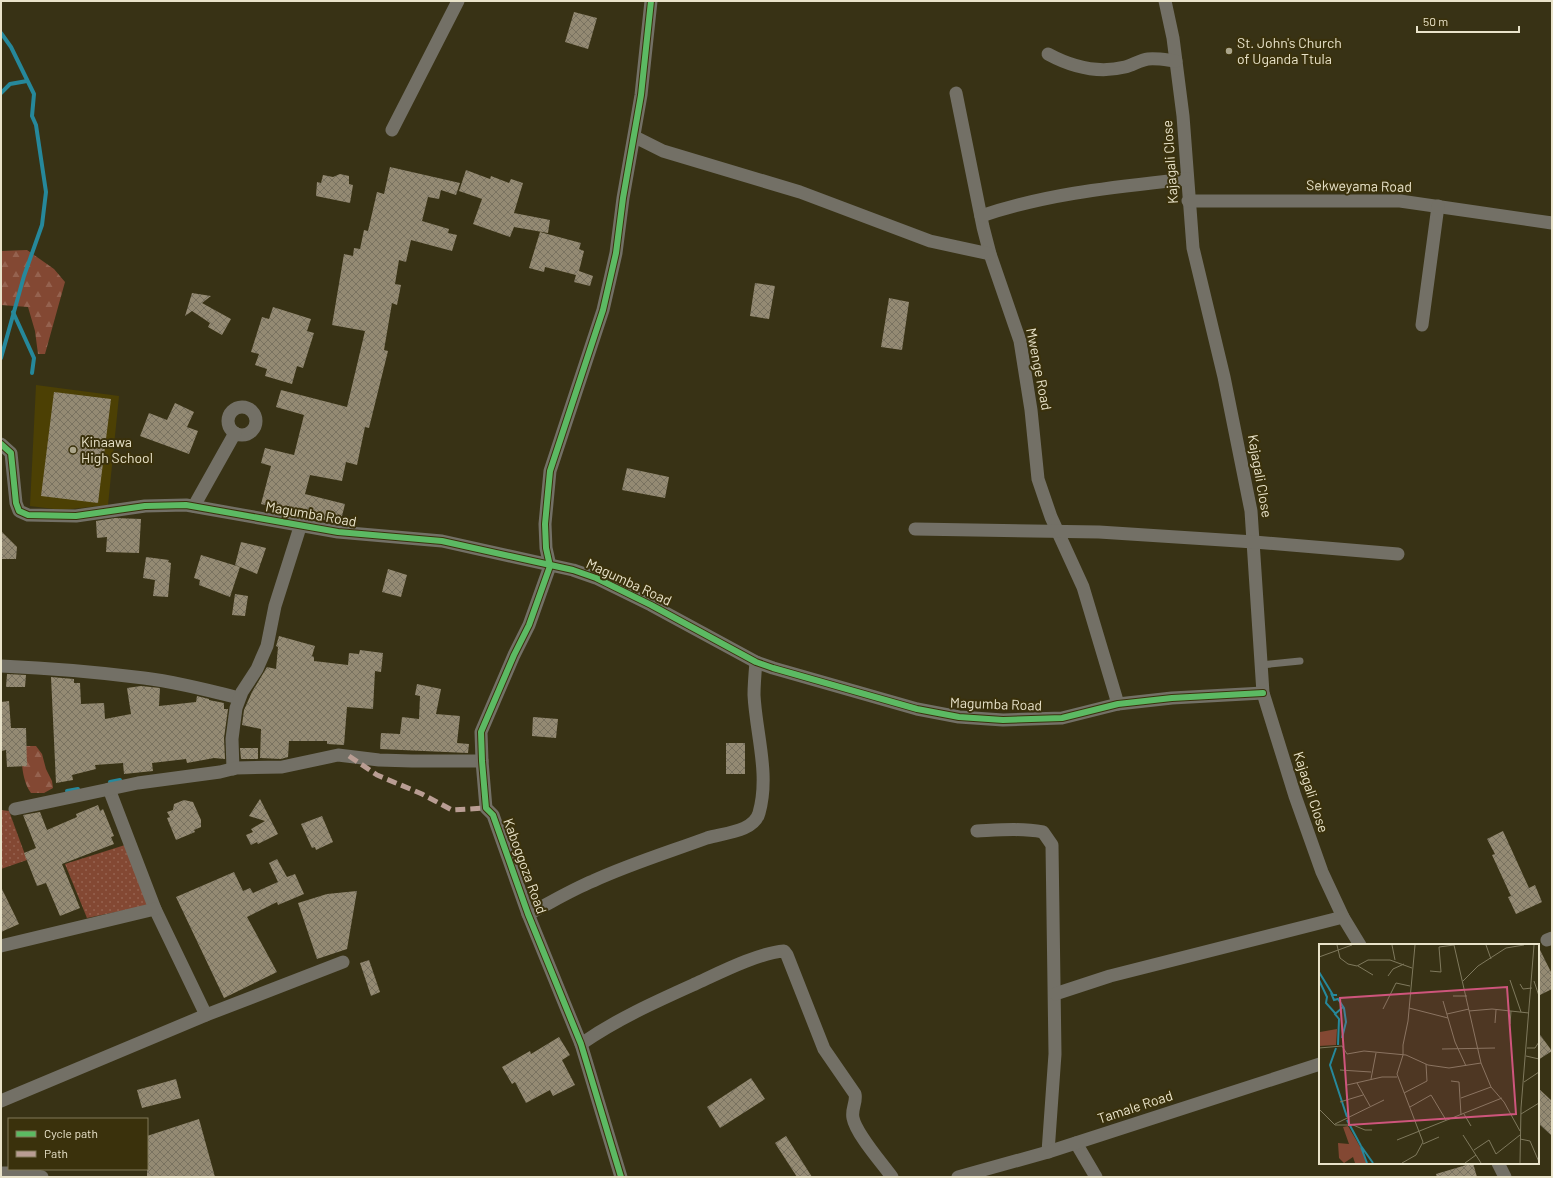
<svg xmlns="http://www.w3.org/2000/svg" width="1553" height="1178" font-family="Barlow,sans-serif">
  <defs>
    <pattern id="grass-dots" width="8" height="8" patternUnits="userSpaceOnUse"><rect width="8" height="8" fill="#834833"/><path d="M2 2h.1M6 6h.1" fill="none" stroke="#95624f" stroke-width="1.8" stroke-linecap="round"/></pattern>
    <pattern id="forest-firs" width="22" height="20" patternUnits="userSpaceOnUse"><rect width="22" height="20" fill="#834833"/><path d="M5 1l3.5 6h-7zM16 11l3.5 6h-7z" fill="#95624f"/></pattern>
    <pattern id="building-cross-hatch" width="8" height="8" patternUnits="userSpaceOnUse"><rect width="8" height="8" fill="#948a73"/><path d="M0 0l8 8M0 8l8-8" fill="none" stroke="#797260"/></pattern>
  </defs>
  <rect width="100%" height="100%" fill="#383215"/>
  <!-- built -->
  <polygon fill="#4c4004" points="36,385 119,396 108,505 62,510 30,506"/>
  <!-- grass -->
  <g fill="url(#grass-dots)">
    <polygon points="1,810 9,811 27,860 1,869"/>
    <polygon points="125,845 150,905 87,918 65,864"/>
  </g>
  <!-- forest -->
  <g fill="url(#forest-firs)">
    <polygon points="27,250 54,269 65,282 45,354 38,354 35,331 28,307 1,305 1,251"/>
    <path d="M19,746H36L42,754L46,769L52,781L53,788L44,793H31C21,779 23,763 19,746Z"/>
  </g>
  <g fill="none" stroke-linecap="round" stroke-linejoin="round">
    <!-- stream -->
    <g stroke="#26889b" stroke-width="4">
      <polyline points="1,33 11,47 34,94 32,116 36,125 46,192 42,225 24,276 1,358"/>
      <polyline points="1,93 10,84 27,81"/>
      <polyline points="13,312 34,358 32,373"/>
      <polyline points="110,782 120,780"/>
      <polyline points="67,791 78,789"/>
    </g>
  </g>
  <!-- building -->
  <g fill="url(#building-cross-hatch)">
    <polygon points="574,12 597,18 588,49 565,42"/>
    <polygon points="390,167 460,183 456,195 441,190 439,199 428,197 422,221 449,229 448,233 457,235 452,251 411,240 406,262 399,260 395,284 401,285 397,305 392,303 384,350 388,351 369,428 365,427 357,465 346,462 342,481 310,475 305,494 345,504 340,524 261,504 271,466 261,463 265,448 294,455 304,415 276,407 281,390 347,407 365,331 332,325 344,254 353,256 354,248 360,249 364,230 368,231 377,192 384,194"/>
    <polygon points="466,170 490,179 491,176 509,183 511,179 523,183 514,213 550,220 548,233 514,227 510,237 473,224 482,199 459,191"/>
    <polygon points="340,174 349,176 349,184 353,185 350,203 316,196 317,182 321,183 323,175 333,177"/>
    <polygon points="540,232 581,243 579,249 584,251 579,271 593,276 590,286 574,282 576,275 545,267 544,272 529,268"/>
    <polygon points="755,283 775,286 769,319 750,316"/>
    <polygon points="192,293 211,296 202,303 231,319 222,335 208,327 210,323 192,311 185,316"/>
    <polygon points="889,298 909,302 902,350 881,347"/>
    <polygon points="273,307 311,319 307,331 314,333 303,368 297,366 292,384 265,376 267,369 255,365 259,354 251,352 262,317 269,319"/>
    <polygon points="54,392 111,399 98,503 41,496"/>
    <polygon points="175,403 194,412 187,427 198,431 189,454 140,436 149,413 167,420"/>
    <polygon points="627,468 669,477 665,498 622,490"/>
    <polygon points="115,518 141,519 139,553 106,552 107,537 97,538 96,521"/>
    <polygon points="1,531 17,547 16,559 1,559"/>
    <polygon points="241,542 266,548 257,574 235,565"/>
    <polygon points="201,555 240,567 230,597 199,585 200,580 194,578"/>
    <polygon points="146,557 169,560 168,562 171,563 168,597 153,596 155,580 143,578"/>
    <polygon points="388,569 407,575 401,597 382,592"/>
    <polygon points="235,594 248,596 245,616 232,615"/>
    <polygon points="279,636 315,646 312,656 314,657 314,661 348,665 349,653 359,654 360,650 383,653 381,672 375,671 373,709 347,707 344,745 327,744 327,741 289,741 288,757 281,759 260,758 261,729 242,725 244,710 252,692 267,667 276,669 278,647 276,646"/>
    <polygon points="7,674 26,675 25,687 6,687"/>
    <polygon points="51,677 74,679 74,683 80,683 81,704 104,703 105,719 131,714 127,688 141,686 160,688 159,706 196,702 197,696 209,699 209,700 224,703 224,709 228,709 224,738 225,759 214,758 187,763 186,759 152,763 153,771 124,774 123,763 95,765 96,769 72,775 73,780 56,783"/>
    <polygon points="417,684 441,689 436,714 460,716 457,743 469,744 468,753 380,749 381,733 400,734 402,717 419,719 420,696 415,695"/>
    <polygon points="9,701 11,728 26,728 27,766 7,767 6,750 1,751 1,702"/>
    <polygon points="533,717 558,719 556,738 532,736"/>
    <rect x="726" y="743" width="19" height="31"/>
    <polygon points="240,748 258,748 258,759 241,759"/>
    <polygon points="260,799 278,834 258,844 257,842 251,845 246,835 253,832 251,829 265,821 249,816"/>
    <polygon points="184,800 193,802 201,820 201,827 194,830 195,832 176,840 167,818 170,817 167,812 173,810 174,804"/>
    <polygon points="98,805 100,811 103,809 114,836 111,837 114,844 62,864 80,908 60,916 46,883 37,886 24,853 36,848 23,815 40,812 47,830 77,817 76,814"/>
    <polygon points="322,816 333,842 316,850 315,847 312,848 301,824"/>
    <polygon points="1503,831 1529,888 1535,885 1542,902 1516,914 1508,897 1511,896 1492,855 1495,854 1487,839"/>
    <polygon points="277,859 287,877 295,874 304,894 278,905 277,902 247,917 277,972 224,998 176,897 234,872 243,891 250,888 253,893 278,882 269,863"/>
    <polygon points="1,887 19,924 1,932"/>
    <polygon points="357,891 347,949 317,959 298,903 327,894"/>
    <polygon points="1538,946 1552,974 1552,989 1538,996"/>
    <polygon points="369,960 380,992 371,996 360,963"/>
    <polygon points="1538,1032 1552,1051 1538,1060"/>
    <polygon points="559,1037 570,1055 562,1060 575,1085 553,1096 550,1090 526,1103 515,1082 512,1084 502,1067 530,1051 531,1054"/>
    <polygon points="751,1078 765,1099 720,1128 707,1107"/>
    <polygon points="176,1079 181,1098 142,1108 137,1090"/>
    <polygon points="1538,1088 1552,1101 1552,1136 1538,1123"/>
    <polygon points="199,1119 215,1177 147,1177 147,1136"/>
    <polygon points="786,1136 812,1177 797,1177 775,1143"/>
    <polygon points="1473,1163 1477,1177 1437,1177 1436,1174"/>
  </g>
  <g fill="none" stroke-linecap="round" stroke-linejoin="round">
    <!-- service -->
    <polyline stroke="#737066" stroke-width="7" points="1261,665 1300,661"/>
    <!-- minor -->
    <g stroke="#737066" stroke-width="13">
      <polyline points="1165,1 1173,38 1183,116 1193,248 1224,377 1251,511 1263,693 1295,796 1322,872 1343,917 1360,945"/>
      <path d="M1048,54C1072,67 1097,74 1125,67C1133,65 1140,60 1148,59C1157,58 1167,60 1176,61"/>
      <polyline points="956,93 983,227 990,254 1020,341 1031,410 1038,479 1051,517 1083,587 1118,704"/>
      <polyline points="392,130 458,1"/>
      <polyline points="635,137 663,151 800,192 930,241 990,254"/>
      <polyline points="1188,201 1400,201 1552,223"/>
      <path d="M981,216C1049,193 1116,187 1187,179"/>
      <polyline points="1422,325 1438,206"/>
      <circle cx="242" cy="421" r="14"/>
      <polyline points="1,444 11,453 16,503 19,511 28,515 76,516 145,506 186,505 338,532 442,541 573,570 596,578 651,605 756,662 773,668 917,709 959,717 1003,720 1062,718 1118,704 1172,698 1263,693"/>
      <polyline points="194,506 235,433"/>
      <polyline points="915,529 1099,532 1254,542 1398,554"/>
      <path d="M1,666C49,668 97,672 144,678C176,682 208,690 239,698"/>
      <polyline points="233,769 232,739 236,708 242,692 257,669 267,646 275,606 301,524"/>
      <polyline points="109,789 155,909 206,1015"/>
      <polyline points="15,809 138,783 220,772 236,768 282,767 338,755 379,760 412,761 482,761"/>
      <path d="M977,831C999,830 1021,828 1043,832L1052,845L1055,1054L1048,1152"/>
      <path d="M528,914C550,903 571,890 593,881C630,864 669,852 707,838C723,833 754,832 759,813C770,774 756,734 754,695C754,684 755,673 756,662"/>
      <polyline points="1547,940 1552,938"/>
      <polyline points="1,946 155,909"/>
      <polyline points="1055,994 1110,976 1343,917"/>
      <path d="M581,1044C617,1019 655,1002 695,984C719,973 758,953 784,951L787,955L824,1049L855,1094C857,1102 851,1109 853,1118C856,1134 882,1163 892,1177"/>
      <polyline points="1,1101 206,1015 343,962"/>
      <polyline points="1076,1143 1096,1177"/>
      <polyline points="1498,1163 1505,1177"/>
      <polyline points="1,1173 20,1173 42,1177"/>
      <polyline points="621,1177 581,1044 528,914 493,815 486,808 482,761 481,732 514,655 529,625 550,566 546,548 545,524 550,471 603,310 616,253 623,198 641,95 651,1"/>
      <polyline points="958,1177 1048,1152 1320,1064"/>
    </g>
    <!-- quiet -->
    <polyline stroke="#b99d93" stroke-width="5" stroke-dasharray="10 5" stroke-linecap="butt" points="349,756 377,775 422,794 452,810 486,808"/>
    <!-- cycleway casing -->
    <g stroke="#3a310c" stroke-width="8">
      <g id="cycleway">
        <polyline points="1,444 11,453 16,503 19,511 28,515 76,516 145,506 186,505 338,532 442,541 573,570 596,578 651,605 756,662 773,668 917,709 959,717 1003,720 1062,718 1118,704 1172,698 1263,693"/>
        <polyline points="621,1177 581,1044 528,914 493,815 486,808 482,761 481,732 514,655 529,625 550,566 546,548 545,524 550,471 603,310 616,253 623,198 641,95 651,1"/>
      </g>
    </g>
    <!-- cycleway -->
    <use href="#cycleway" stroke="#5cba63" stroke-width="6"/>
  </g>
  <!-- markers -->
  <g fill="#aba58b" stroke="#3a310c" stroke-width="1.5">
    <circle cx="1229" cy="51" r="4"/>
    <circle cx="73" cy="450" r="4"/>
  </g>
  <g text-anchor="middle" stroke-width="4" stroke-linejoin="round" paint-order="stroke">
    <!-- poi labels -->
    <g font-size="14" fill="#e9e3ca" stroke="#3a310c" text-anchor="start">
      <text x="1237" y="48">St. John's Church<tspan x="1237" dy="16">of Uganda Ttula</tspan></text>
      <text x="81" y="447">Kinaawa<tspan x="81" dy="16">High School</tspan></text>
    </g>
    <!-- street labels -->
    <g font-size="14" fill="#e9e3ca" stroke="#3a310c">
      <text transform="translate(1170 162) rotate(-94)" y="5">Kajagali Close</text>
      <text transform="translate(1359 186) rotate(1)" y="5">Sekweyama Road</text>
      <text transform="translate(1039 369) rotate(79)" y="5">Mwenge Road</text>
      <text transform="translate(1260 476) rotate(80)" y="5">Kajagali Close</text>
      <text transform="translate(311 514) rotate(10)" y="5">Magumba Road</text>
      <text transform="translate(629 582) rotate(25)" y="5">Magumba Road</text>
      <text transform="translate(996 704) rotate(2)" y="5">Magumba Road</text>
      <text transform="translate(1311 792) rotate(72)" y="5">Kajagali Close</text>
      <text transform="translate(525 866) rotate(70)" y="5">Kaboggoza Road</text>
      <text transform="translate(1135 1107) rotate(-18)" y="5">Tamale Road</text>
    </g>
  </g>
  <!-- overview -->
  <g transform="translate(1319 944)">
    <rect width="220" height="220" fill="#383215"/>
    <path d="M29,182L43,206L48,219H36L34,213L25,219L20,214L19,199L30,200L24,183Z" fill="#834833"/>
    <path d="M18,85L17,101L0,102L1,88Z" fill="#834833"/>
    <path fill="none" stroke="#26889b" stroke-width="2" d="M0,28L14,51H18M0,36L8,53L7,59L16,69M12,49L15,56L19,55L25,64L27,78L23,94M19,101L20,75L16,70L24,63M17,104L11,121L28,173M28,176L42,202L54,219M42,203L48,219"/>
    <path fill="none" stroke="#7f795d" stroke-width="1" d="M18,1L21,14L29,20L38,22L49,16H71L93,24M73,1L76,16M135,1L162,119L172,143L185,158L201,187M167,1L172,15M0,13L33,1M39,22L54,31M111,27L122,28L120,3L135,1M69,32L74,25L85,20M191,36L202,68M144,37L159,22L187,4L205,1M215,37L220,52M201,40L204,45L213,44M134,52H148M124,57L136,98L147,122M90,64L129,74M64,65L77,39L91,42M150,67L173,65L210,69M128,70L150,65M176,79L177,66M191,80L192,67M0,104L23,102L28,110L45,107L87,111L109,121L130,124L162,119M208,104H216L220,98M123,105L176,104M207,112L220,115M21,126L52,128M52,135L57,109M132,137L140,138L142,171M205,138L220,128M38,139L51,162M28,141L63,133H78M85,149L108,137L107,120M142,154L172,143M21,158L44,151M91,163L112,151L127,176M0,165L16,181H34L46,186H53M145,170L152,182M202,170L220,159M16,180L65,156M144,191L162,219M201,195L211,197L220,218M78,196L183,154M104,200L120,193M155,206L170,196L177,210L201,191M83,219L97,211L104,198L78,130L84,111V101L89,77L96,1M146,219L157,211M201,219L202,164L215,1"/>
    <path fill="#ce557c" fill-opacity="0.15" stroke="#ce557c" stroke-width="2" d="M188,43L197,170L30,181L21,54Z"/>
    <rect width="220" height="220" fill="none" stroke="#e9e3ca" stroke-width="2"/>
  </g>
  <!-- border -->
  <rect width="1553" height="1178" fill="none" stroke="#e9e3ca" stroke-width="4"/>
  <!-- legend -->
  <rect x="8" y="1118" width="140" height="52" fill="#3a310c" stroke="#807858"/>
  <rect x="16" y="1131" width="20" height="6" fill="#5cba63" stroke="#807858"/>
  <text x="44" y="1138" font-size="12" fill="#e9e3ca">Cycle path</text>
  <rect x="16" y="1151" width="20" height="6" fill="#b99d93" stroke="#807858"/>
  <text x="44" y="1158" font-size="12" fill="#e9e3ca">Path</text>
  <!-- scale -->
  <path d="M1417 26v6h102v-6" fill="none" stroke="#e9e3ca" stroke-width="2"/>
  <text x="1423" y="26" font-size="12" fill="#e9e3ca" stroke="#3a310c" stroke-width="3" paint-order="stroke">50 m</text>
</svg>
